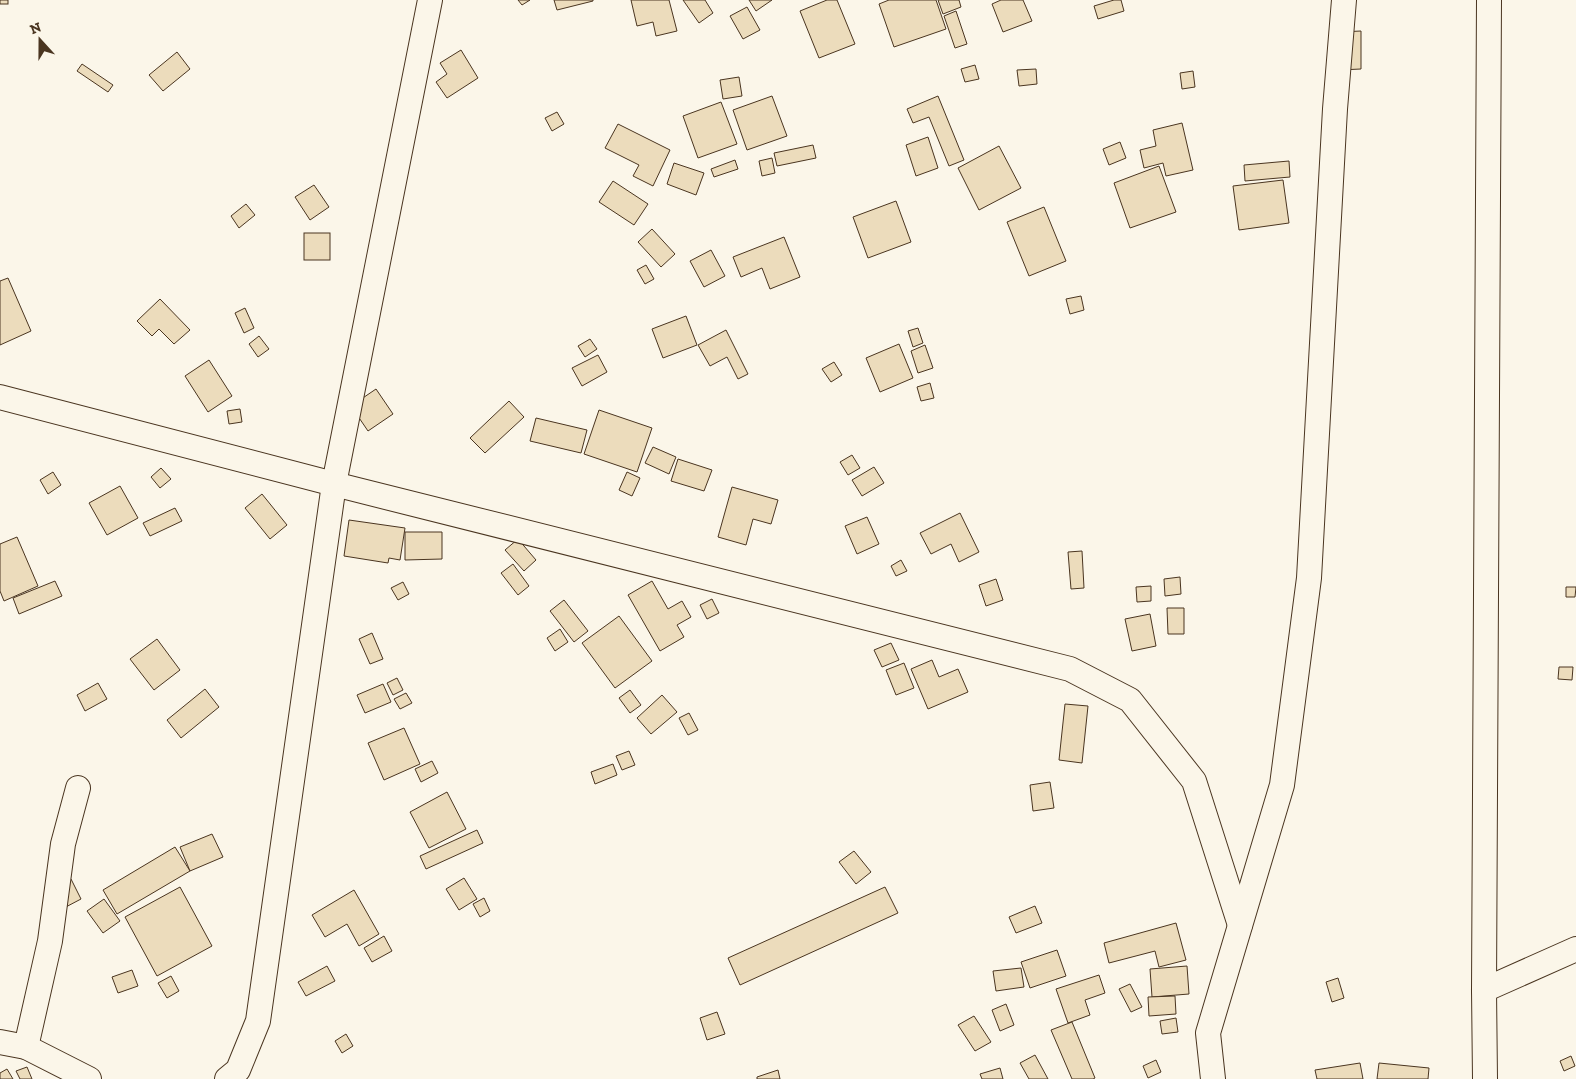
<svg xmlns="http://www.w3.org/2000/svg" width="1576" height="1079" font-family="'Zilla Slab',serif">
  <rect width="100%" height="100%" fill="#fbf6e9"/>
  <!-- building -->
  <g fill="#ecdcbc" stroke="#4a3520">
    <rect x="0" y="0" width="8" height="4"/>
    <polygon points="518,0 530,0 522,5"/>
    <polygon points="554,0 593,0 593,1 557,10"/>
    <polygon points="631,0 669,0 677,31 656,36 653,22 637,26"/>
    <polygon points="683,0 705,0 713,13 699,23"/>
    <polygon points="749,0 772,0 756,11"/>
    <polygon points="827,0 837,0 855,44 819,58 800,11"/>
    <polygon points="889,0 936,0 946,29 894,47 879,4"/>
    <polygon points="938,0 959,0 961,7 943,14"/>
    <polygon points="1001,0 1023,0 1032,21 1003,32 992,4"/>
    <polygon points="1114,0 1121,0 1124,11 1098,19 1094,6"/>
    <polygon points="747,7 760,30 743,39 730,16"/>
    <polygon points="956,11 967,44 955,48 944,16"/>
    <polygon points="1361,31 1361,69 1339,70 1339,32"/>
    <polygon points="461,50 478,78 447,98 436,82 447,74 440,63"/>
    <polygon points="177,52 190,69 163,91 149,75"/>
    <polygon points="82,64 113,85 108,92 77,71"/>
    <polygon points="975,65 979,79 965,82 961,69"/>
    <polygon points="1036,69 1037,84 1019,86 1017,70"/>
    <polygon points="1193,71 1195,87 1182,89 1180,73"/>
    <polygon points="739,77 742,96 723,99 720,80"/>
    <polygon points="772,96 787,136 747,150 733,110"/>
    <polygon points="938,96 964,160 949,166 929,117 913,123 907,109"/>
    <polygon points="721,102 737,144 698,158 683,116"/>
    <polygon points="557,112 564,124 552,131 545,118"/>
    <polygon points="1182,123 1193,170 1166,176 1163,163 1144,168 1140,150 1156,146 1153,130"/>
    <polygon points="618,124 670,150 653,186 633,176 639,165 605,148"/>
    <polygon points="928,137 938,168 916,176 906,145"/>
    <polygon points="1120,142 1126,158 1109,165 1103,149"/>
    <polygon points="813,145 816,158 777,166 774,153"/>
    <polygon points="999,146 1021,188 979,210 958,168"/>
    <polygon points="772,158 775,173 762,176 759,161"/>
    <polygon points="735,160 738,169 714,177 711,169"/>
    <polygon points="1289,161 1290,177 1245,181 1244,165"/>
    <polygon points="674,163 704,173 696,195 667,184"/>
    <polygon points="1159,166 1176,212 1130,228 1114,183"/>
    <polygon points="1283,180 1289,223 1239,230 1233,186"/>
    <polygon points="613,181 648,204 634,225 599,202"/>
    <polygon points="314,185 329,207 310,220 295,197"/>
    <polygon points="896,201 911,242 868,258 853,217"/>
    <polygon points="246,204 255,215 239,228 231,216"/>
    <polygon points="1044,207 1066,261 1029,276 1007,222"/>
    <polygon points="652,229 675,254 661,267 638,242"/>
    <rect x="304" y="233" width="26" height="27"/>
    <polygon points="784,237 800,277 770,289 762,268 741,277 733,257"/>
    <polygon points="711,250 725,276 704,287 690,261"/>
    <polygon points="646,265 654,279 645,284 637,270"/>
    <polygon points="8,278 31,331 0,345 0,281"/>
    <polygon points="1081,296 1084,310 1070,314 1066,299"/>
    <polygon points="160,299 190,330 174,344 159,329 152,336 137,321"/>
    <polygon points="245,308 254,328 244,333 235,313"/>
    <polygon points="686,316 697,345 663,358 652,329"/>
    <polygon points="918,328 923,343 913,347 908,331"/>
    <polygon points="726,330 748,374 738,379 727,357 710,366 698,345"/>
    <polygon points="259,336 269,349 258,357 249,344"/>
    <polygon points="590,339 597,349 585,357 578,346"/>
    <polygon points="899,344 913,378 880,392 866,358"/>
    <polygon points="925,345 933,368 918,373 911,351"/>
    <polygon points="598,355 607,372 582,386 572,368"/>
    <polygon points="209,360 232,396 208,412 185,376"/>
    <polygon points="834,362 842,375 831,382 822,369"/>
    <polygon points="930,383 934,398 921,401 917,387"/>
    <polygon points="376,389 393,414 368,431 351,406"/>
    <polygon points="509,401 524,417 485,453 470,438"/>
    <polygon points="240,409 242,422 229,424 227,411"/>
    <polygon points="599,410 652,428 637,472 584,454"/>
    <polygon points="536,418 587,430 581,453 530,441"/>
    <polygon points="653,447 676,457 669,474 645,463"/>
    <polygon points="852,455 860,468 848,475 840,462"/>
    <polygon points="678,459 712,470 704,491 671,481"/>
    <polygon points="874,467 884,483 862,496 852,480"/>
    <polygon points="161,468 171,479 160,488 151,477"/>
    <polygon points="53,472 61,485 48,494 40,480"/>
    <polygon points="627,472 640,478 632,496 619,490"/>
    <polygon points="120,486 138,518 107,535 89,503"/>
    <polygon points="732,487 778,500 771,524 753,519 746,545 718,537"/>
    <polygon points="262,494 287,525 270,539 245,508"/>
    <polygon points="175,508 182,521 150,536 143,523"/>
    <polygon points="960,513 979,552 959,562 951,544 931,554 920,533"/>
    <polygon points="867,517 879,544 857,554 845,526"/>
    <polygon points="349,520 405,528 400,560 389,558 388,563 344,556"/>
    <polygon points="405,532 442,532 442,559 405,560"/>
    <polygon points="17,537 38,586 4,601 0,591 0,544"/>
    <polygon points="518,539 536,560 524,571 505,550"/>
    <polygon points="1082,551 1084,588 1071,589 1068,552"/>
    <polygon points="901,560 907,571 896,576 891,566"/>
    <polygon points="513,564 529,586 518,595 501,573"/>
    <polygon points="1180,577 1181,594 1165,596 1164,579"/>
    <polygon points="996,579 1003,600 986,606 979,585"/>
    <polygon points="55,581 62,596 19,614 13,598"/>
    <polygon points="652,581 668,609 682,601 691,617 677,625 684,637 660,651 628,595"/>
    <polygon points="403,582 409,594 398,600 391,588"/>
    <polygon points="1151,586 1151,601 1137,602 1136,587"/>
    <polygon points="1566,587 1576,587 1575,597 1566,597"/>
    <polygon points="712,599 719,613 707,619 700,605"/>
    <polygon points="564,600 588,631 574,642 550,611"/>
    <polygon points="1167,608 1184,608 1184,634 1168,634"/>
    <polygon points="1150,614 1156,646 1132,651 1125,619"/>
    <polygon points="619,616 652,661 615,688 582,643"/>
    <polygon points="560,629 568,642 555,651 547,638"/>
    <polygon points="372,633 383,659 370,664 359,639"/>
    <polygon points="157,639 180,670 154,690 130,659"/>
    <polygon points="891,643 899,660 882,667 874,650"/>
    <polygon points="932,660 939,677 958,669 968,692 928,709 911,669"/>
    <polygon points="904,663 914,688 896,695 886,670"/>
    <polygon points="1559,667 1573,667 1572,680 1558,679"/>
    <polygon points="397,678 403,690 393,695 387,683"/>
    <polygon points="98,683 107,699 85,711 77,695"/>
    <polygon points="383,684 391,702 365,713 357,695"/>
    <polygon points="205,689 219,707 181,738 167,720"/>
    <polygon points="630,690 641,705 630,713 619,698"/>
    <polygon points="406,693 412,703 400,709 394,699"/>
    <polygon points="662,695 677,712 651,734 637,718"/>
    <polygon points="1065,704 1088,706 1082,763 1059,760"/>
    <polygon points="689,713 698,730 688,735 679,718"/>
    <polygon points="404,728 420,764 384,780 368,743"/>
    <polygon points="629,751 635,765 622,770 616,756"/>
    <polygon points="432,761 438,773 421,782 415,769"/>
    <polygon points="613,764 617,775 595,784 591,772"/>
    <polygon points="1050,782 1054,808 1033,811 1030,785"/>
    <polygon points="447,792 466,829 429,848 410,812"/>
    <polygon points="477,830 483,843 426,869 420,856"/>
    <polygon points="212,834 223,857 190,871 180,847"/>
    <polygon points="175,847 190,871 117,914 103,890"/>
    <polygon points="854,851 871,872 856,884 839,862"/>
    <polygon points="464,878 477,899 459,910 446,889"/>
    <polygon points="71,879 81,899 62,909 51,889"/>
    <polygon points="180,887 212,946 157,976 125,917"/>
    <polygon points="885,887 898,913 740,985 728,958"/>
    <polygon points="354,890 379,934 359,946 347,924 325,937 312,915"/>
    <polygon points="484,898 490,911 480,917 473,904"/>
    <polygon points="104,899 120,921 103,933 87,911"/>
    <polygon points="1035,906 1042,923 1016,933 1009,917"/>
    <polygon points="1176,923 1186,960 1159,967 1155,951 1109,963 1104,943"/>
    <polygon points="384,936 392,951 372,962 364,948"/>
    <polygon points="1057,950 1066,976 1030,988 1021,962"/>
    <polygon points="327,966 335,981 306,996 298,982"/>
    <polygon points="1187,966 1189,994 1152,997 1150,969"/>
    <polygon points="1021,968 1024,987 996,991 993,971"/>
    <polygon points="132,970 138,986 118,993 112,977"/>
    <polygon points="1099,975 1105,993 1085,1000 1090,1015 1068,1023 1056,989"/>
    <polygon points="171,976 179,991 167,998 158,983"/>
    <polygon points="1338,978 1344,998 1332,1002 1326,982"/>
    <polygon points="1130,984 1142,1007 1131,1012 1119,989"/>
    <polygon points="1175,996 1176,1014 1149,1016 1148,997"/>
    <polygon points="1006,1004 1014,1025 1000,1031 992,1010"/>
    <polygon points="717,1012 725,1034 707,1040 700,1018"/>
    <polygon points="974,1016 991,1042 975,1051 958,1025"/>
    <polygon points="1176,1018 1178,1032 1162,1034 1160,1021"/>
    <polygon points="1072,1022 1095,1078 1093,1079 1072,1079 1051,1030"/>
    <polygon points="346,1034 353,1046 342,1053 335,1041"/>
    <polygon points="1035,1055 1048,1079 1029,1079 1020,1063"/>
    <polygon points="1571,1056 1575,1066 1564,1071 1560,1061"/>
    <polygon points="1156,1060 1161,1072 1148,1078 1143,1066"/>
    <polygon points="1360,1063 1363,1079 1317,1079 1315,1070"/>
    <polygon points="1379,1063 1429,1068 1428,1079 1377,1079"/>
    <polygon points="27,1067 32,1079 20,1079 16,1071"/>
    <polygon points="1000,1068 1003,1079 982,1079 980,1074"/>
    <polygon points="7,1069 13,1079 0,1079 0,1073"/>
    <polygon points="778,1070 780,1079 757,1079 757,1077"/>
  </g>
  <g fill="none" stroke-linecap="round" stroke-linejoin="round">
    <!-- minor casing -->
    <g stroke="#4a3520" stroke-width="26">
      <g id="minor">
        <polyline points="0,397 334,484 1070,669 1130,700 1194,781 1240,925"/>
        <polyline points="1484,990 1576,949"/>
        <polyline points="0,1042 26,1047 89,1079"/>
        <polyline points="26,1047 50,941 63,844 78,788"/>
        <polyline points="227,1079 238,1070 258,1021 334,484 430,0"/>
        <polyline points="1213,1079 1208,1033 1282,785 1309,578 1335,109 1344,0"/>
        <polyline points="1485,1079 1484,990 1489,0"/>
      </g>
    </g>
    <!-- minor -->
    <use href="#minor" stroke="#fbf6e9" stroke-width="24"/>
  </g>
  <!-- north arrow -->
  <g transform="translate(40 40) rotate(339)" stroke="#fbf6e9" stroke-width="4" paint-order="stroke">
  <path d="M0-4L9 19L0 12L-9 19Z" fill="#4a3520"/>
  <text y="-8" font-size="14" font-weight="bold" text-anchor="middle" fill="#4a3520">N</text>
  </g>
</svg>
